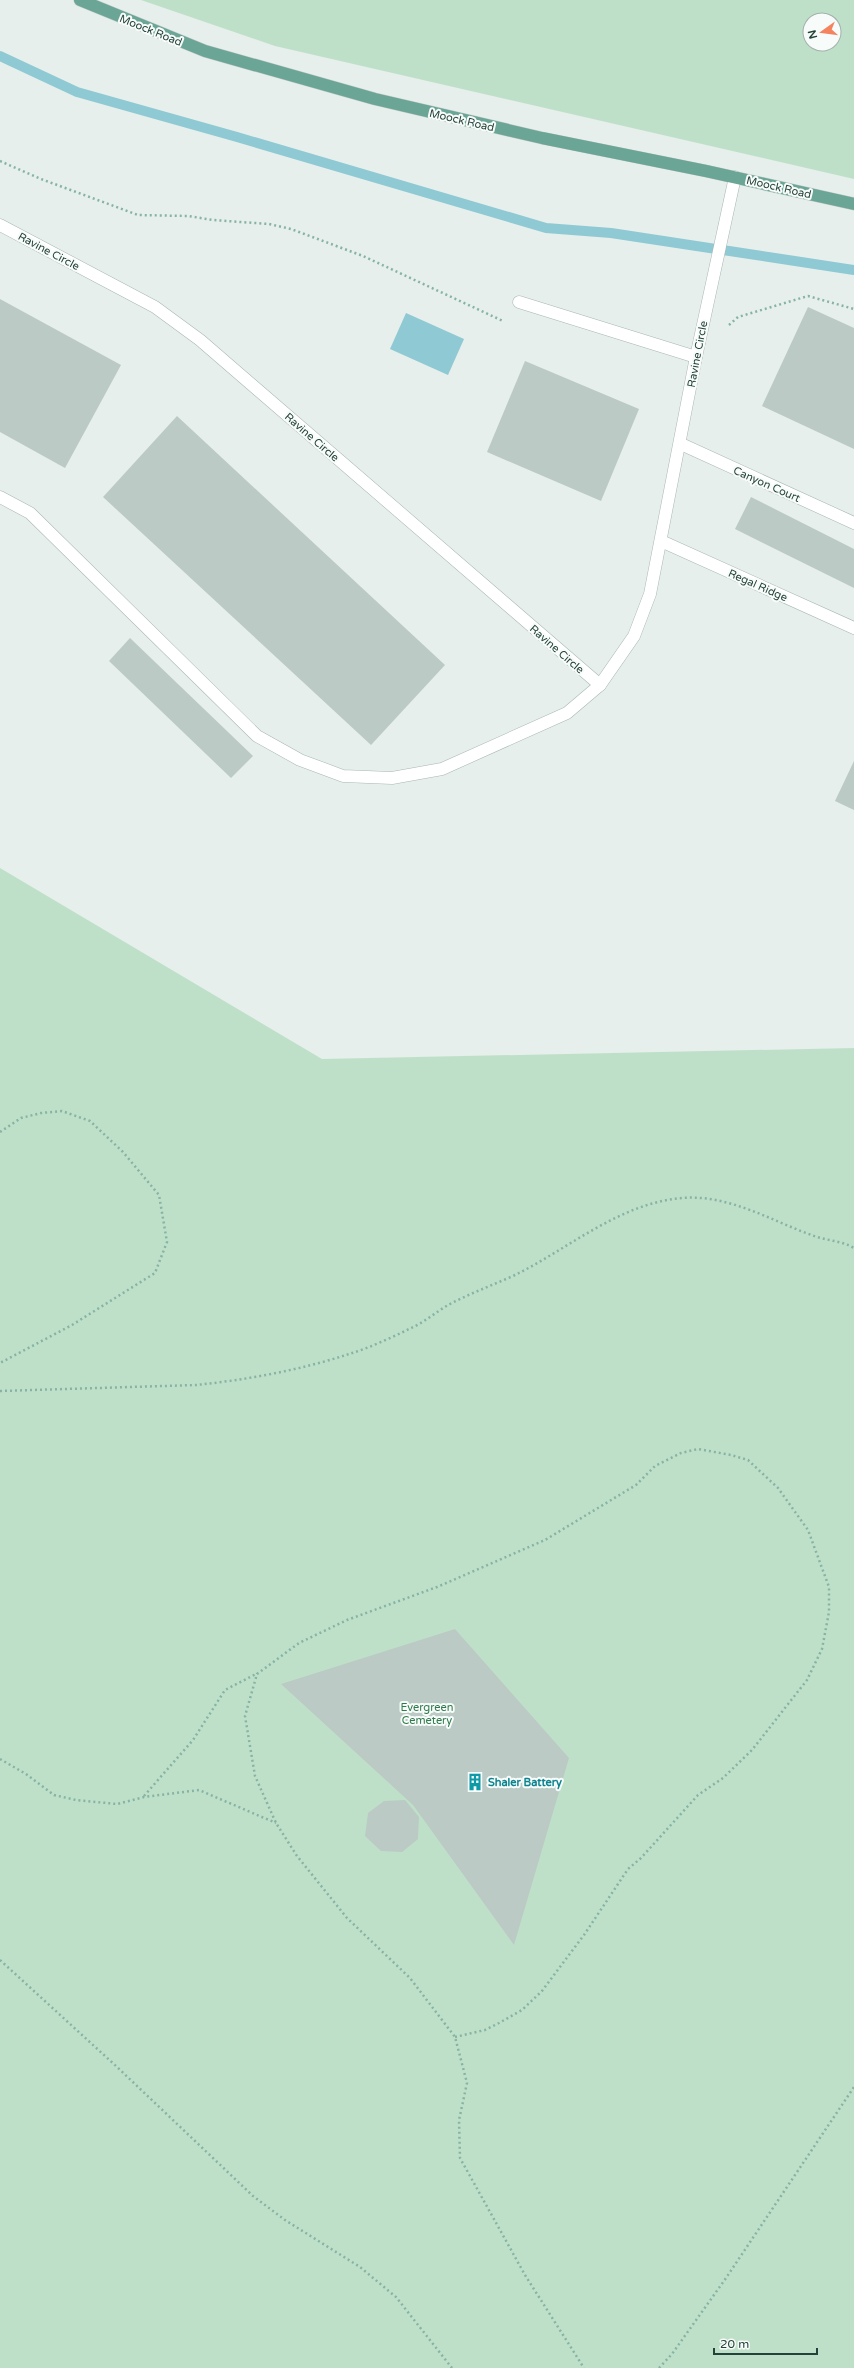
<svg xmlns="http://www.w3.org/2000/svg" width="854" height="2368" font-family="'Varela Round',sans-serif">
  <rect width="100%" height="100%" fill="#e6efeb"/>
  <!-- green -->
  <g fill="#bfe0c8" fill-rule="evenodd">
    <path d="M141,0H854V179L275,46ZM810,20H834V44H810Z"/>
    <polygon points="0,868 322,1059 854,1048 854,2368 0,2368"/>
  </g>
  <!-- water -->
  <polygon fill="#8ec9d4" points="406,313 464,339 448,375 390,349"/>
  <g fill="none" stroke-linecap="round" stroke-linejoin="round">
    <!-- stream -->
    <polyline stroke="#8ec9d4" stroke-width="10" points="0,56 77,92 237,137 546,228 611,233 854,270"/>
  </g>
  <!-- building -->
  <g fill="#bbcac4">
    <polygon points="0,299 121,365 65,468 0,432"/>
    <polygon points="808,307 854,328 854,449 762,406"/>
    <polygon points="525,361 639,409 601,501 487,452"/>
    <polygon points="177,416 445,665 371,745 103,497"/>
    <polygon points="751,497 854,549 854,588 735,529"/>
    <polygon points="130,638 253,756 231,778 109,661"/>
    <polygon points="854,761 854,810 835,801"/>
    <polygon points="455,1629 569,1758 514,1945 413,1805 281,1684"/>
    <polygon points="405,1800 419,1817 418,1839 402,1852 381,1851 365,1836 368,1813 384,1801"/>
  </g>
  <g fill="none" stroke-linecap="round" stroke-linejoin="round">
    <!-- minor casing -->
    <g stroke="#a8b8b2" stroke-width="13">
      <g id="minor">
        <polyline points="0,225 155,307 200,340 600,685 567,713 442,769 392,778 343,776 300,760 257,736 30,513 0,497"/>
        <polyline points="519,302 696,357"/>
        <polyline points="681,444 854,523"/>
        <polyline points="661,541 854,628"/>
        <polyline points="600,685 634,636 650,594 696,357 735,177"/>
      </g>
    </g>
    <!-- major casing -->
    <g stroke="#c2cac8" stroke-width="13">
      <polyline id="major" points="80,0 205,51 375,99 542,138 706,171 854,204"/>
    </g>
    <!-- path -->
    <g stroke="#86b3a5" stroke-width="2.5" stroke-dasharray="2 3" stroke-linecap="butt">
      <polyline points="0,161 41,179 138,215 188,216 213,220 269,224 291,229 363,256 503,321"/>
      <polyline points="729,325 738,317 808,296 854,309"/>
      <polyline points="0,1132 21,1118 41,1113 62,1111 90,1121 123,1152 159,1195 167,1242 155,1273 72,1325 0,1363"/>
      <path d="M0,1391L196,1385C245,1380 301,1370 349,1354C369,1348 391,1338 411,1328C425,1322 437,1311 450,1304C471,1293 493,1285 515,1275C568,1249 620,1203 682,1198C730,1194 773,1222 817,1237C830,1241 842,1241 854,1248"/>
      <polyline points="0,1759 26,1774 54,1795 76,1800 117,1804 144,1797 199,1790 276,1823"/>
      <polyline points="144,1796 193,1740 225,1690 256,1674"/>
      <polyline points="0,1960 116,2066 253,2196 285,2220 360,2267 396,2297 452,2368"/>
      <polyline points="455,2037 485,2030 499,2023 522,2010 542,1991 584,1935 628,1869 641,1858 698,1795 723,1778 752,1750 807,1680 822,1649 829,1612 829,1587 808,1530 778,1488 748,1460 731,1455 698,1449 681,1453 655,1466 636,1485 545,1540 437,1587 347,1620 299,1643 257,1674 245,1716 255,1776 276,1823 297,1856 347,1918 410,1978 455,2037 467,2083 459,2120 460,2158 525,2275 584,2368"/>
      <polyline points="659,2368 672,2354 726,2278 854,2087"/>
    </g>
    <!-- minor -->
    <use href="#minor" stroke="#fff" stroke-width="12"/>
    <!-- major -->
    <use href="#major" stroke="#6aa596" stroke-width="12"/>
  </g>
  <!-- icons -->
  <defs>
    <g id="building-bare" transform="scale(1.38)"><path d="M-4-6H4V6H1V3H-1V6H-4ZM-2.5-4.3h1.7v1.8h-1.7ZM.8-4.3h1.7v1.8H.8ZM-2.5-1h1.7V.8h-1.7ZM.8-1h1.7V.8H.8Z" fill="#0f9aa8" stroke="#f7fbf9" stroke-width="2.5" paint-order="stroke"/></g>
  </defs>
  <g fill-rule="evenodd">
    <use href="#building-bare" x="475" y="1782"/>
  </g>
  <g text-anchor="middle" stroke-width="4" stroke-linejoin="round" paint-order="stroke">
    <!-- street labels -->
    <g font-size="11" fill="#24423a" stroke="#f7fbf9">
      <text transform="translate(151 30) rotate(22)" y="4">Moock Road</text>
      <text transform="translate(462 120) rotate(13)" y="4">Moock Road</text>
      <text transform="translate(779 187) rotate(13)" y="4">Moock Road</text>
      <text transform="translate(49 251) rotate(28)" y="4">Ravine Circle</text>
      <text transform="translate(697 354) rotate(-79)" y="4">Ravine Circle</text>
      <text transform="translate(312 437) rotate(41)" y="4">Ravine Circle</text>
      <text transform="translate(767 484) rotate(24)" y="4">Canyon Court</text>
      <text transform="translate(758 585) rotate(24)" y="4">Regal Ridge</text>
      <text transform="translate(557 649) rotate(41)" y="4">Ravine Circle</text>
    </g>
    <!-- park labels -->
    <g font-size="11" fill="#2d7a4b" stroke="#f7fbf9">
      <text x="427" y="1711">Evergreen<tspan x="427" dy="13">Cemetery</tspan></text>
    </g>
    <!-- culture labels -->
    <g font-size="11" font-weight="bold" fill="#0d838f" stroke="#f7fbf9" text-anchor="start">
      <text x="488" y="1786">Shaler Battery</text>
    </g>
  </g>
  <!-- north arrow -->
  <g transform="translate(822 32) rotate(256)"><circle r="19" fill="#f7fbf9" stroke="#a3b1ad"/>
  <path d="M0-3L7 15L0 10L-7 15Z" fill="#f4845f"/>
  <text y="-6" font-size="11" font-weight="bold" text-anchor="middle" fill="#24423a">N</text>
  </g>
  <!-- scale -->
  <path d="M714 2348v6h103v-6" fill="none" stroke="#24423a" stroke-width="2"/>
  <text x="720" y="2348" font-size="12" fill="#24423a" stroke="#f7fbf9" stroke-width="3" paint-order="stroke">20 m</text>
</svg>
